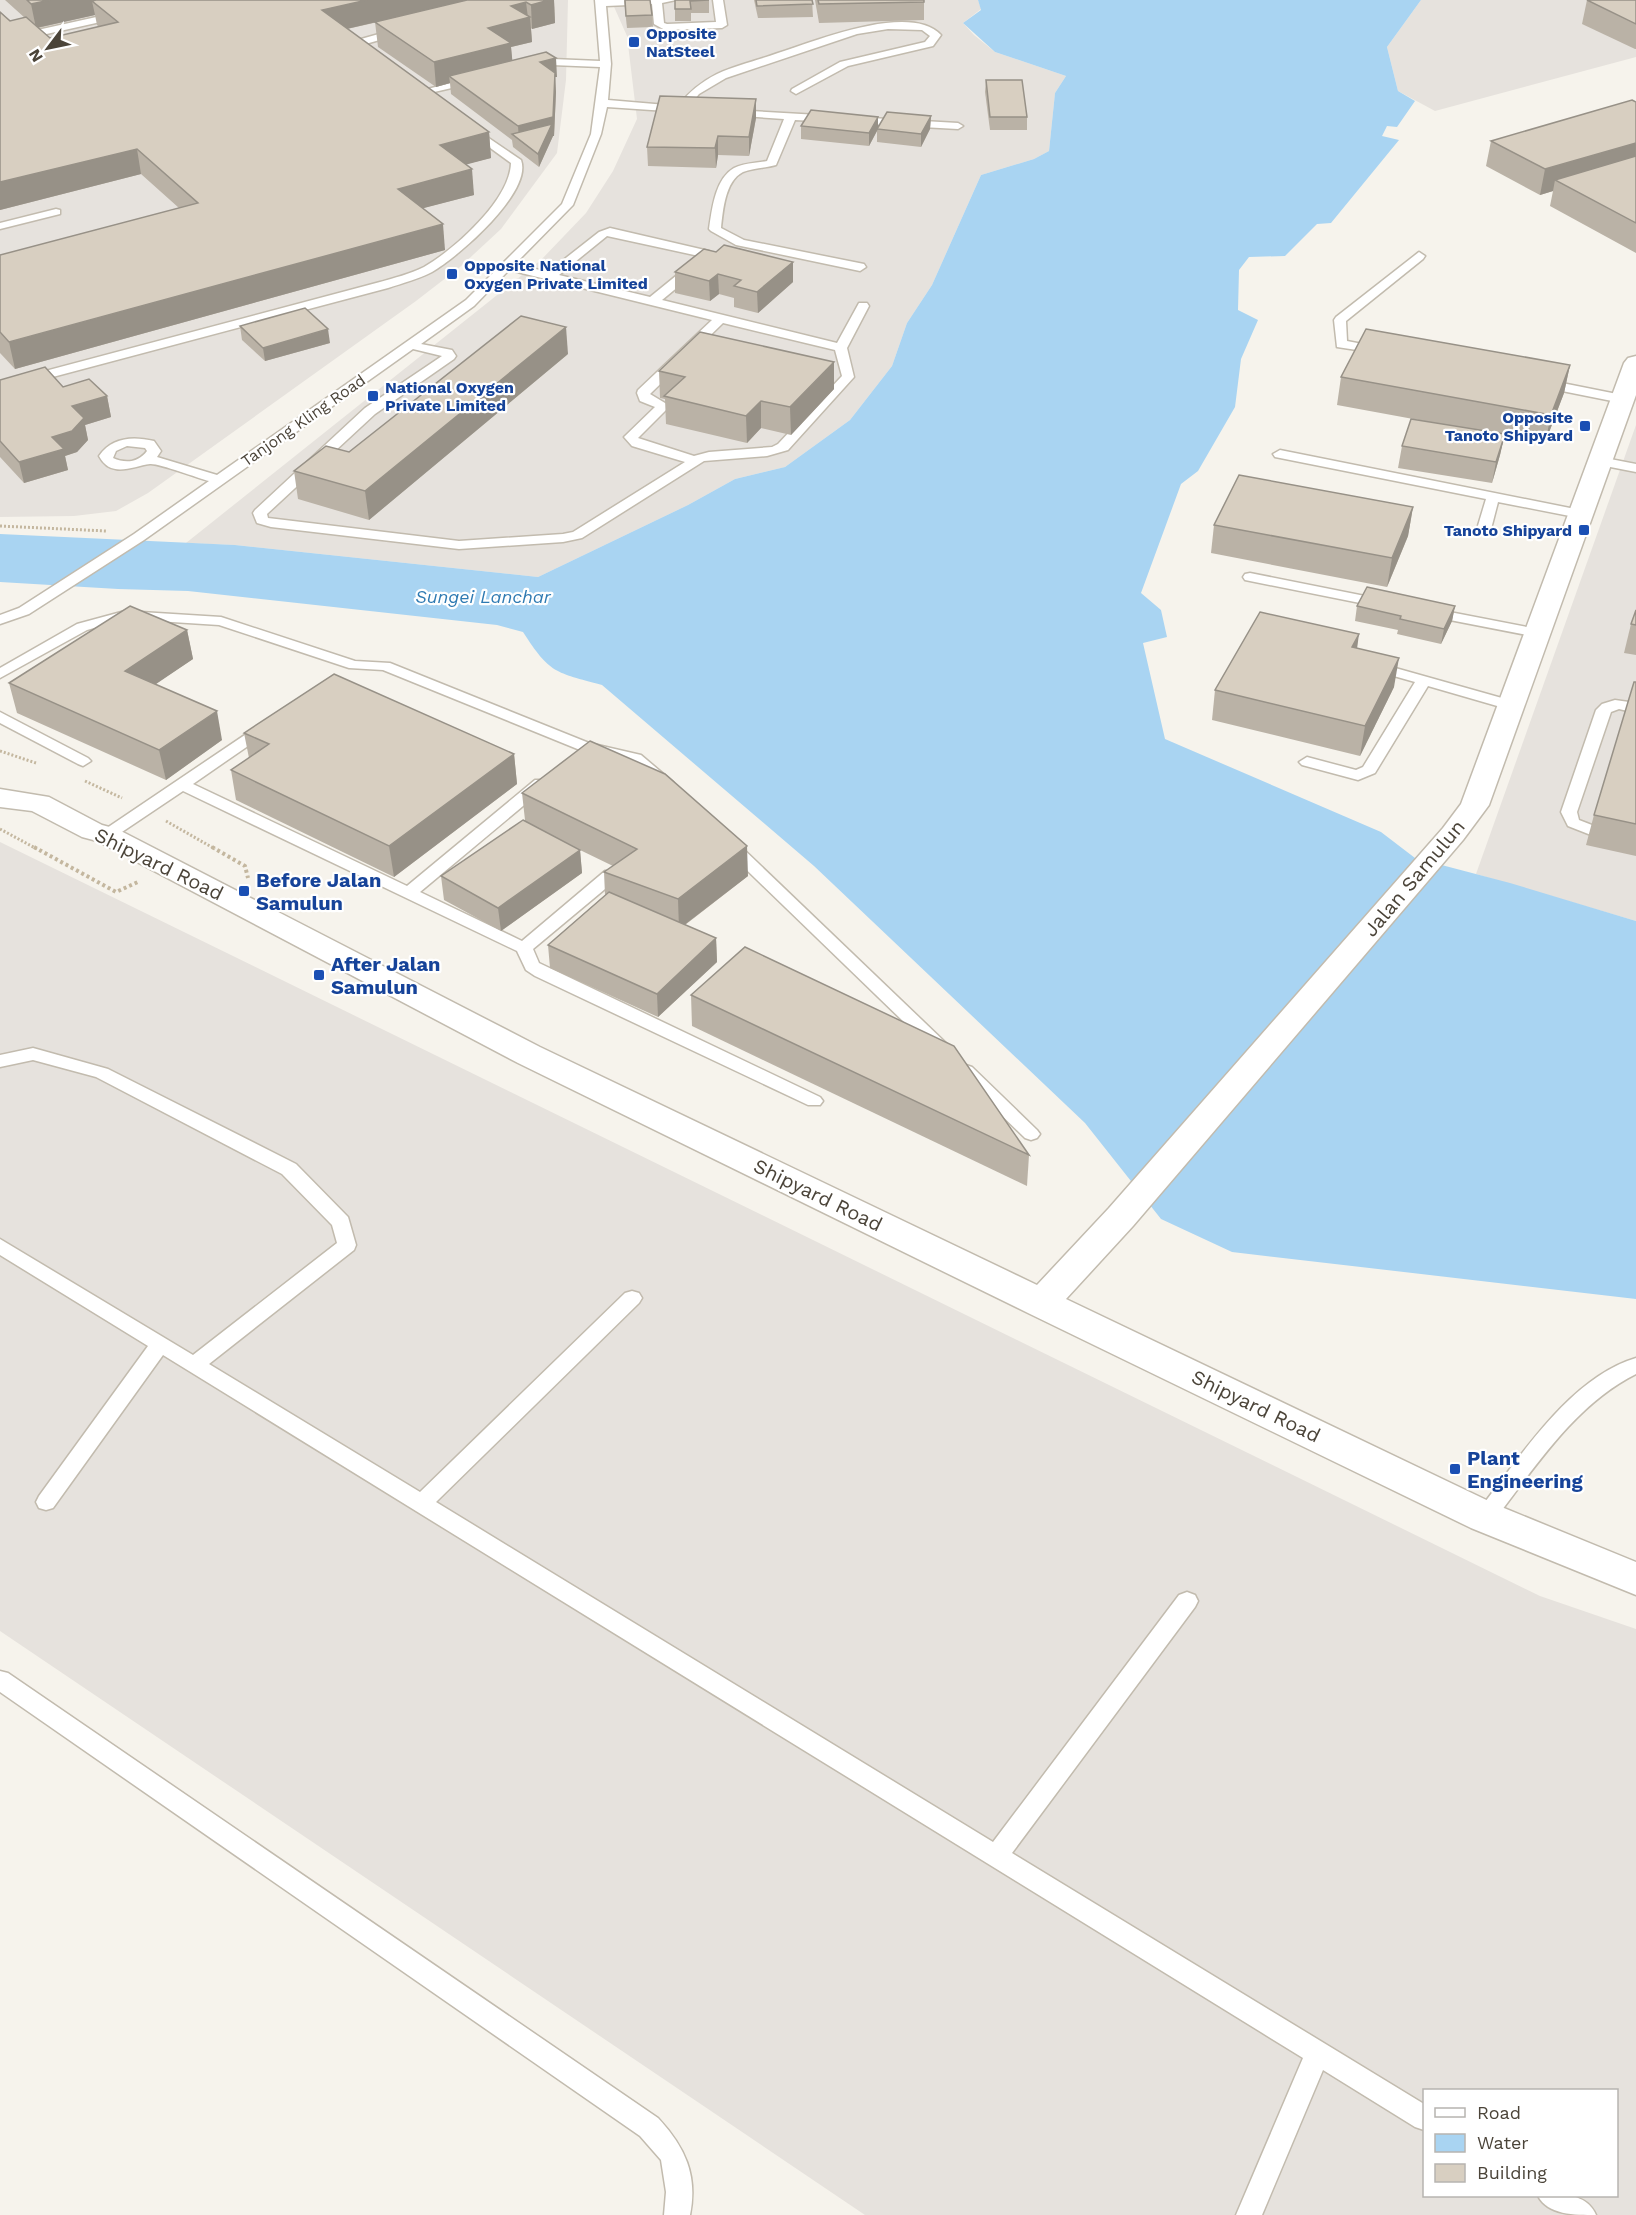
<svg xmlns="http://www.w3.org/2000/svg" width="1636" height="2215" font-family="'Work Sans',sans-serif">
  <rect width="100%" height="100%" fill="#f6f3ec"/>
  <!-- industrial -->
  <g fill="#e6e2dd" fill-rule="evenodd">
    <polygon points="0,0 568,0 566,80 557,153 501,229 460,267 416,301 148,493 116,511 74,516 0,517"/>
    <polygon points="611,0 978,0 981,9 963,23 974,35 995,52 1066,76 1055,93 1049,151 1034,159 981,175 932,285 907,323 892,366 850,420 785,467 735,479 688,505 538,577 235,545 186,543 541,260 586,213 613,171 637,119 627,36"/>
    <polygon points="1421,0 1636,0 1636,57 1435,111 1398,91 1387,47"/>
    <polygon points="1636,425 1636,921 1476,874"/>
    <path d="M0,842L1540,1596L1636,1629V2215H865L0,1631ZM1424,2090H1616V2196H1424Z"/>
  </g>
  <!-- water -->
  <path fill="#a9d4f2" d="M978,0H1421L1387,47L1398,91L1415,101L1397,127L1387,126L1382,136L1399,140L1331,223L1317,224L1285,256L1249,257L1239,270L1238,310L1258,320L1241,359L1235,407L1198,471L1181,484L1141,593L1161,610L1167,637L1143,643L1165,739L1381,832L1415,858L1510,883L1636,921V1299L1232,1252L1161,1219L1085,1123L814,866L602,685C555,672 550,674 523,632L497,625L188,591L118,589L0,582V534L235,545L538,577L688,505L735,479L785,467L850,420L892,366L907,323L932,285L981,175L1034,159L1049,151L1055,93L1066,76L995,52L963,23L981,10Z"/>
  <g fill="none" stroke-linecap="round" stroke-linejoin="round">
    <!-- lane casing -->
    <g stroke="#c2bbae" stroke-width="3">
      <g id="lane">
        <path d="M595,0H676L662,3L664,23L667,24L716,22L713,0H723L727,25L722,28L665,30L654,24L652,4L606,6L611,64L608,100L678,106C689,92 701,82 717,74C736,65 759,60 778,53C816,41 910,2 941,35L933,46L848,66L796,94L791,91L792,89L840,62L925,42L930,36L922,30L888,29L857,34L726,78L699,94L685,111L681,112L607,107L601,134L573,205L515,264L548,272L599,232L610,228L709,251L711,254L708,262L662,300L837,343L859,303H867L869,306L847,348L854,377L788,450L767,456L704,461L582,538L563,542L459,549L271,527L257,523L253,513L255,510L365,408L442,356L413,349L144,540L29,614L0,624V615L19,608L134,534L209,481C198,478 158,463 150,464C133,466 111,479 99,456C112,437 133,436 154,441L161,451L157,457L217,475L466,300L562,204L591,134L600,67L552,65L533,68L528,65L552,59L600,61ZM607,236L699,256L698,258L650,297L559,275ZM509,270L712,320L638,390L637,393L640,401L655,407L624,437L632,446L685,462L573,532L563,534L459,541L268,518L267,514L375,414L454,359L456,356L452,350L421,344L474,306ZM723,323L835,350L842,376L778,444L772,447L709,452L694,456L638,438L670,406L650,394ZM127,446L145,448L147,451C139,462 126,464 113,458L116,451Z"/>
        <polygon points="119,12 124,15 123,17 33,37 12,33 0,22 0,14 19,29 33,31"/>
        <polygon points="400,28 404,29 404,33 362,45 373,53 373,57 365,57 351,45 354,41"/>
        <polygon points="474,77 479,80 478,82 421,95 416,92"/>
        <path d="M733,110L958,123L963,126L958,129L795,120L776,165C766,168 753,168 743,172C725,181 723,210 721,228L744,240L864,264L866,267L860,271L736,245L711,231L709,229C712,209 715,179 734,168C744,163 757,163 767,161L784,119L729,115V111Z"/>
        <path d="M471,126L521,160C533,192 458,257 432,272C419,279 403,283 388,288L0,391V383L380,282C394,278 410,274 424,267C455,249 510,200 511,163L467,131L466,129Z"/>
        <polygon points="56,209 60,210 60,214 0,229 0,223"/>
        <polygon points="1419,252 1425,256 1423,259 1346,321 1347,341 1383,348 1385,351 1383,354 1337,347 1334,320 1336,317"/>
        <polygon points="1542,379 1622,395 1628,399 1622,403 1537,386 1536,383 1537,380"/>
        <polygon points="1280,450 1580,510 1587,514 1580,518 1498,502 1491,529 1484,533 1477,529 1486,499 1275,457 1273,454"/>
        <polygon points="1600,457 1636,464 1636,472 1595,464 1593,461"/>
        <polygon points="1250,573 1385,600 1392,604 1385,608 1245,580 1243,577 1245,574"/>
        <polygon points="1429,608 1537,629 1544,633 1537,637 1424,615 1422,612"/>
        <polygon points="125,611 221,617 355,661 390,663 589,743 641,755 673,782 671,785 659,785 631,762 580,750 383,670 349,668 219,625 125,619 87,630 0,678 0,668 77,624"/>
        <polygon points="1374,662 1516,702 1519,705 1511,710 1428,686 1375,773 1358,780 1302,765 1299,762 1307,757 1356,770 1363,767 1415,682 1369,669 1367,666"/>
        <polygon points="1615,700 1636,703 1636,713 1619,709 1611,712 1577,812 1579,820 1597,827 1599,830 1591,835 1568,826 1561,812 1596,710 1602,704"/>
        <polygon points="0,712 88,758 91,761 83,766 78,764 0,723"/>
        <polygon points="266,722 274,727 271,730 193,784 407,886 535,780 547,780 549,783 547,786 420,892 522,941 605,871 617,871 619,875 617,879 533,949 539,963 820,1097 823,1101 820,1105 808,1105 535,976 526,970 517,951 183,791 113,838 101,838 99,835 101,832 261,724"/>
        <polygon points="730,840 736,842 947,1044 950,1048 947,1052 935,1052 724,848 722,845"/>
        <polygon points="33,1048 108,1069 296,1164 348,1217 356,1245 354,1250 209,1364 420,1492 625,1293 632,1291 639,1293 642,1298 639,1303 436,1502 993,1842 1179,1595 1187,1592 1195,1595 1198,1601 1195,1607 1012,1853 1424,2104 1424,2130 1415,2127 1323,2070 1262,2215 1236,2215 1303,2058 163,1355 53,1508 46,1510 39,1508 36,1502 39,1496 148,1346 0,1255 0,1239 193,1355 337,1243 332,1225 282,1174 96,1077 33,1060 0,1067 0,1055"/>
        <polygon points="966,1065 972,1067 1037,1130 1040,1134 1037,1138 1031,1140 1025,1138 960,1075 957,1071 960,1067"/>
        <path d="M1636,1358V1374C1574,1405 1534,1469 1492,1523L1485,1525L1478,1523L1475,1517L1478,1511C1519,1459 1569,1378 1636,1358Z"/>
        <path d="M0,1671L8,1673L658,2118C685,2147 698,2175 690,2215H664L666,2192L661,2160L640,2136L0,1692Z"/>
        <path d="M1538,2196C1559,2194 1586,2192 1596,2215C1574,2215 1548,2215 1538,2196Z"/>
      </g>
    </g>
    <!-- street casing -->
    <g stroke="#c2bbae" stroke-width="3">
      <polygon id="street" points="1636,356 1636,395 1489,805 1463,840 1133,1226 1066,1299 1499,1506 1636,1562 1636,1595 1471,1528 1028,1313 518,1063 97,841 82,837 32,811 0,807 0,789 49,797 102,825 117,829 540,1047 1037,1285 1109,1208 1443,828 1461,804 1624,363 1628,358"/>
    </g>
    <!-- path-far1 -->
    <g stroke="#c4b79f" stroke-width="3" stroke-dasharray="2 2" stroke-linecap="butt">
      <polyline points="0,526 106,531"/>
      <polyline points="0,751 36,763"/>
      <polyline points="85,781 122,798"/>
      <polyline points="166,821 215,849"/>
      <polyline points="0,829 37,849"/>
    </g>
    <!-- path -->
    <g stroke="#c4b79f" stroke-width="4" stroke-dasharray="3 3" stroke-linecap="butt">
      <polyline points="34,847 116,892 140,881"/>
      <polyline points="212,847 245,866 248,878"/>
    </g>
    <!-- lane -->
    <use href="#lane" fill="#fff" fill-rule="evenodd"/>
    <!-- street -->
    <use href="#street" fill="#fff" fill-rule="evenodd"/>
  </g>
  <!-- wall -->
  <g fill="#bab2a6" fill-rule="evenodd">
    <path d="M5,0H554L555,23L532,29L531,28L532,42L511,47L512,60L557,77H555L556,92L554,136H553L539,167L513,147L512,140L451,94L450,83L436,87L378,47L375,22H378L347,29L489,132L491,158L466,164L474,195L423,208L445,250L15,369L0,353V255L179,208L141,174L0,210V12L10,21L25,18ZM95,15L97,25L99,27L50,38L38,28Z"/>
    <polygon points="624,0 652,15 653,27 627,28"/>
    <polygon points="675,0 709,0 709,13 691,13 691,21 675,21"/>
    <polygon points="754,0 812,0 813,17 758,18"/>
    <polygon points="815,0 924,0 924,20 819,23"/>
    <polygon points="1587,0 1636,0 1636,49 1635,49 1582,24"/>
    <polygon points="986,80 1027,117 1027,130 990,130 985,92"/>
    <polygon points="756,99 756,118 749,156 718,155 716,168 648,166 647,147"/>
    <polygon points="1636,102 1636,253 1550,206 1553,191 1540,195 1486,166 1491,141"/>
    <polygon points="931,116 930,129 921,147 877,142 877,131 869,146 801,139 801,126 878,128"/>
    <polygon points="716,252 793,262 793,282 758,313 734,307 734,298 719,294 710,301 675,293 675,272"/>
    <polygon points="240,326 330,343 265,361 242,340"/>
    <polygon points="568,354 369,520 298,499 294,471 349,452"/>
    <polygon points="1570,365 1564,393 1545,443 1504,436 1500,455 1492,483 1398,468 1402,446 1435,423 1337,405 1341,377"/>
    <polygon points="659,371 834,389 791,435 761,428 747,443 666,424 665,399 660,398"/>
    <polygon points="0,380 63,387 107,396 111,417 85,425 88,440 77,452 65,456 68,470 24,483 0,457"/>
    <polygon points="1413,507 1408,536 1387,587 1211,553 1214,525"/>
    <polygon points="1357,606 1455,606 1452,621 1441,644 1397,634 1398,630 1355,621"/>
    <polygon points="1636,610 1636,655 1624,653 1631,624"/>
    <polygon points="187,630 193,659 155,684 222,740 166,780 17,713 9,683"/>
    <polygon points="1357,648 1394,687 1360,756 1212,720 1215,690"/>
    <polygon points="1636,682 1636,856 1586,845 1594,815"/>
    <polygon points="244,733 514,754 517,784 394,877 236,800 231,770 249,758"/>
    <polygon points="522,793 748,876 685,925 716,938 717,962 658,1017 550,968 548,945 605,895 604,872 613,866 580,850 582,873 501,931 444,900 441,876 525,820"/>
    <polygon points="691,995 1029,1155 1027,1186 692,1026"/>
  </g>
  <!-- shaded-wall -->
  <g fill="#979187">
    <polygon points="50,0 163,0 92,1 95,15 36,28 31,4"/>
    <polygon points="367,0 471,0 325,34 322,10"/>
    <polygon points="549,0 554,0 555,23 532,29 531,5"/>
    <polygon points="526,2 528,18 530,17 532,42 511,47 513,67 449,76 450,83 436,87 434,62 511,6"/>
    <polygon points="556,58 557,77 555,77 556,92 554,136 553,136 539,167 538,154 519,140 518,126 540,62"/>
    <polygon points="756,99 756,118 749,156 749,137"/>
    <polygon points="931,116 930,129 921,147 921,134"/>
    <polygon points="878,117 878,129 869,146 869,133"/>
    <polygon points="489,132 491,158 442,171 440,145"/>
    <polygon points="718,136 718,155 716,168 715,148"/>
    <polygon points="1636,143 1636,166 1555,180 1553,191 1540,195 1545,169"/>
    <polygon points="137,149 141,174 0,210 0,182"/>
    <polygon points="472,169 474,195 401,214 398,189"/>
    <polygon points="443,224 445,250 15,369 9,342"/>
    <polygon points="793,262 793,282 758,313 757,292"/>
    <polygon points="718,274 719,294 710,301 709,281"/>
    <polygon points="566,327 568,354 369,520 365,491"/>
    <polygon points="328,329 330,343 265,361 263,348"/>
    <polygon points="834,362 834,389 791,435 790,407"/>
    <polygon points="1570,365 1564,393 1545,443 1551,415"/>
    <polygon points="107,396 111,417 85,425 88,440 77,452 65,456 68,470 24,483 19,462 52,437 72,406"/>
    <polygon points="761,401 761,428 747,443 746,416"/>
    <polygon points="1505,434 1500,455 1492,483 1496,462"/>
    <polygon points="1413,507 1408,536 1387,587 1392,558"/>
    <polygon points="1455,606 1452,621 1441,644 1444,629"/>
    <polygon points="187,630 193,659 131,701 125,671"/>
    <polygon points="1359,634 1355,664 1352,647"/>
    <polygon points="1399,658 1394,687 1360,756 1365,726"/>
    <polygon points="217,711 222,740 166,780 159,750"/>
    <polygon points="514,754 517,784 394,877 389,846"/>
    <polygon points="747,846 748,876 679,929 678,899"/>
    <polygon points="580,850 582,873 501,931 498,908"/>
    <polygon points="716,938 717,962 658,1017 657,994"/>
  </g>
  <!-- building -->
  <g fill="#d8cfc1" stroke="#979187" stroke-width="1.5">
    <polygon points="27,0 50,0 31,4"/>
    <polygon points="96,0 367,0 322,10 489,132 440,145 472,169 398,189 443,224 9,342 0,332 0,255 198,203 137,149 0,182 0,12 10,21 26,17 50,38 118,22 92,1"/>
    <polygon points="467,0 549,0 531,5 526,2 511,6 530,17 488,28 511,43 434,62 375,22"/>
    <polygon points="625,0 650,0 652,15 626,16"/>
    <polygon points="675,0 709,0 690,1 691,9 675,9"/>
    <polygon points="756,0 812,0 813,4 757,6"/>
    <polygon points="818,0 924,0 924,2 819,4"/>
    <polygon points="1587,0 1636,0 1636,24"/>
    <polygon points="546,52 556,58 540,62 555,73 553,117 518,126 449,76"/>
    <polygon points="986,80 1022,80 1027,117 990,117"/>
    <polygon points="660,96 756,99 749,137 718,136 715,148 647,147"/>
    <polygon points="1632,100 1636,102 1636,143 1545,169 1491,141"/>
    <polygon points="811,110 878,117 869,133 801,126"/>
    <polygon points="887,112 931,116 921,134 877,129"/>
    <polygon points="552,124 538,154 512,134"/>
    <polygon points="1636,156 1636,223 1555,180"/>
    <polygon points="724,245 793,262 757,292 734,286 741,280 718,274 709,281 675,272 704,249 716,252"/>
    <polygon points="305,308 328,329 263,348 240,326"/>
    <polygon points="521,316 566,327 365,491 294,471 326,446 349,452"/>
    <polygon points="1366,329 1570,365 1551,415 1341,377"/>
    <polygon points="700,332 834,362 790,407 761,401 746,416 664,396 685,377 659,371"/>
    <polygon points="45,367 63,387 89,379 107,396 72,406 84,418 72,431 52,437 64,449 19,462 0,441 0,380"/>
    <polygon points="1411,419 1505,434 1496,462 1402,446"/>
    <polygon points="1239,475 1413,507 1392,558 1214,525"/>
    <polygon points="1367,587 1455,606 1444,629 1400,619 1401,616 1357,606"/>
    <polygon points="130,606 187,630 125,671 217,711 159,750 9,683"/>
    <polygon points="1636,610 1636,625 1631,624"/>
    <polygon points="1260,612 1359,634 1352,647 1399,658 1365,726 1215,690"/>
    <polygon points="334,674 514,754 389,846 231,770 269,744 244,733"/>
    <polygon points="1634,682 1636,682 1636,824 1594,815"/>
    <polygon points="590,741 665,774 747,846 678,899 604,872 637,849 522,793"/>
    <polygon points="523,820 580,850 498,908 441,876"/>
    <polygon points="609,892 716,938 657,994 548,945"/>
    <polygon points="745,947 954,1046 1029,1155 691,995"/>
  </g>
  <!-- markers -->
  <g fill="#1a4fb4" stroke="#fff" stroke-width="2">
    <rect x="628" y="36" width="12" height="12" rx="3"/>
    <rect x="446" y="268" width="12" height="12" rx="3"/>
    <rect x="367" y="390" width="12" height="12" rx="3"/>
    <rect x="1579" y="420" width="12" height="12" rx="3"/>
    <rect x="1578" y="524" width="12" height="12" rx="3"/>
    <rect x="238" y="885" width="12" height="12" rx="3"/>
    <rect x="313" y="969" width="12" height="12" rx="3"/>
    <rect x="1449" y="1463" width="12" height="12" rx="3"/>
  </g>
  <g text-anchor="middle" stroke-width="4.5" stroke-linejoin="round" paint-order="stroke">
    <!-- far-transit labels -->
    <g font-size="16" font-weight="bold" fill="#164399" stroke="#fff" text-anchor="start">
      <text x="646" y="39">Opposite<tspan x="646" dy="18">NatSteel</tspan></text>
      <text x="464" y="271">Opposite National<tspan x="464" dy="18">Oxygen Private Limited</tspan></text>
      <text x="385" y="393">National Oxygen<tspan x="385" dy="18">Private Limited</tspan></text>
      <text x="1573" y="423" text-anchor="end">Opposite<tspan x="1573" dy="18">Tanoto Shipyard</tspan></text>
      <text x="1572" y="536" text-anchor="end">Tanoto Shipyard</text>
    </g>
    <!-- far-street labels -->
    <g font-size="16" fill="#4b4439" stroke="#fff">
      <text transform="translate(303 420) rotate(-35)" y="6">Tanjong Kling Road</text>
    </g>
    <!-- far-water labels -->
    <g font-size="18" font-style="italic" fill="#2e7ab2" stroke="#fff">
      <text x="483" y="603">Sungei Lanchar</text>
    </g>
    <!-- street labels -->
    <g font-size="20" fill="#4b4439" stroke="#fff">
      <text transform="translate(159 864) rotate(26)" y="7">Shipyard Road</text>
      <text transform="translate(1414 878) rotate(-50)" y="7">Jalan Samulun</text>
      <text transform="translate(818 1195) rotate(26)" y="7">Shipyard Road</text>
      <text transform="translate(1256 1406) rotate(26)" y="7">Shipyard Road</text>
    </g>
    <!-- transit labels -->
    <g font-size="20" font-weight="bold" fill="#164399" stroke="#fff" text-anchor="start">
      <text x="256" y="887">Before Jalan<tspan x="256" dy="23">Samulun</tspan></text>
      <text x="331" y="971">After Jalan<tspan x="331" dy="23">Samulun</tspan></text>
      <text x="1467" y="1465">Plant<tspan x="1467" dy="23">Engineering</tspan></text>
    </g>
  </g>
  <!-- legend -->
  <rect x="1423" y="2089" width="195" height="108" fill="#ffffff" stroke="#b7b4b0" stroke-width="1.5"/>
  <rect x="1435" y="2108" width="30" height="9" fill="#ffffff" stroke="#b7b4b0" stroke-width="1.5"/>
  <text x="1477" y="2119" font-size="18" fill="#4b4439">Road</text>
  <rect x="1435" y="2134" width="30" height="18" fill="#a9d4f2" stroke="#b7b4b0" stroke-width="1.5"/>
  <text x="1477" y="2149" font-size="18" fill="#4b4439">Water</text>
  <rect x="1435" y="2164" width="30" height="18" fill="#d8cfc1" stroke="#b7b4b0" stroke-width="1.5"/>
  <text x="1477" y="2179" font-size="18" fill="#4b4439">Building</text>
  <!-- north arrow -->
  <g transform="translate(48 48) rotate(238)" stroke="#ffffff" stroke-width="4.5" paint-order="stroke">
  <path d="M0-4.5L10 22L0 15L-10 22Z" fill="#4b4439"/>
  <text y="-9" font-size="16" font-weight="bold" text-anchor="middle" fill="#4b4439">N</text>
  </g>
</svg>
